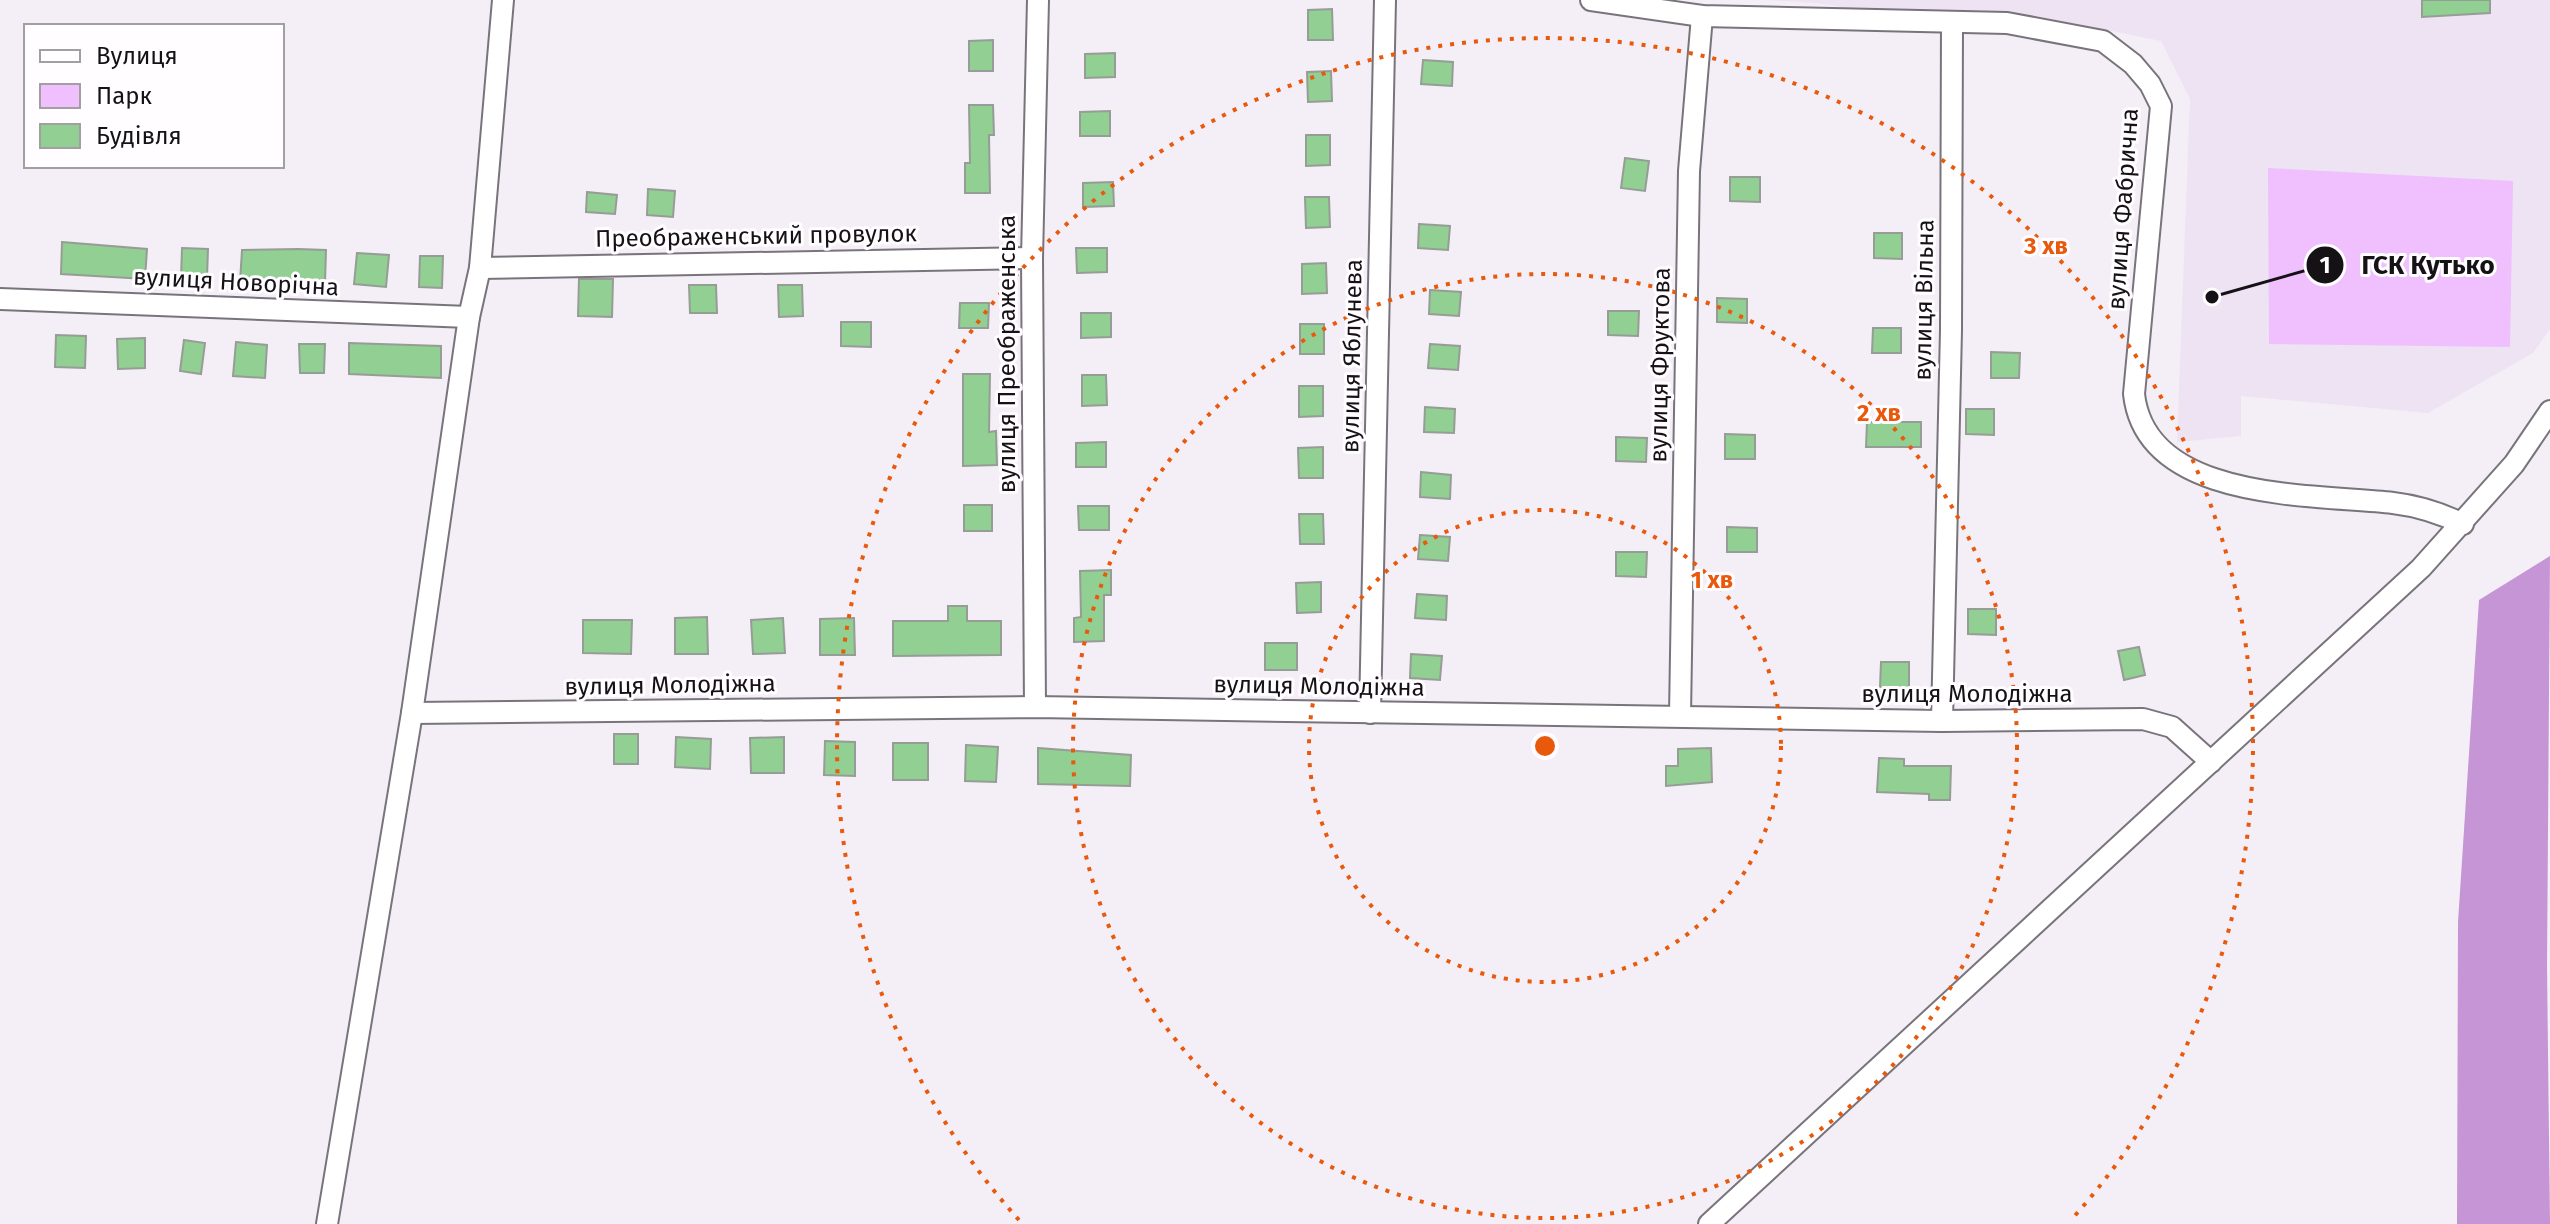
<svg xmlns="http://www.w3.org/2000/svg" width="2550" height="1224" font-family="'Fira Sans',sans-serif">
  <rect width="100%" height="100%" fill="#f4eef6"/>
  <!-- built -->
  <polygon fill="#eee3f2" points="1765,0 2550,0 2550,329 2533,353 2428,413 2241,396 2241,436 2177,442 2190,99 2161,41 2073,23 1939,23 1817,3"/>
  <!-- green -->
  <polygon fill="#efbffe" points="2268,168 2513,181 2510,347 2269,344"/>
  <!-- forest -->
  <polygon fill="#c595d5" points="2550,556 2547,966 2550,1224 2457,1224 2458,922 2479,600"/>
  <!-- building -->
  <g fill="#92cf93" stroke="#969d96" stroke-width="2">
    <polygon points="2422,0 2490,0 2490,13 2422,17"/>
    <polygon points="1332,9 1333,40 1308,40 1308,10"/>
    <polygon points="993,40 993,71 969,71 969,41"/>
    <polygon points="1115,53 1115,77 1085,78 1085,54"/>
    <polygon points="1423,60 1453,62 1452,86 1421,84"/>
    <polygon points="1331,71 1332,101 1308,102 1307,72"/>
    <polygon points="969,105 993,105 994,135 989,135 990,193 965,193 965,163 970,163"/>
    <polygon points="1110,111 1110,136 1080,136 1080,112"/>
    <polygon points="1306,135 1330,135 1330,165 1306,166"/>
    <polygon points="1625,158 1649,161 1645,191 1621,188"/>
    <polygon points="1730,177 1760,177 1760,202 1730,201"/>
    <polygon points="1113,182 1114,206 1083,207 1083,183"/>
    <polygon points="648,189 675,191 673,217 647,215"/>
    <polygon points="587,192 617,195 615,214 586,212"/>
    <polygon points="1305,197 1329,197 1330,227 1306,228"/>
    <polygon points="1419,224 1450,226 1448,250 1418,248"/>
    <polygon points="1874,233 1902,233 1902,259 1874,258"/>
    <polygon points="62,242 147,249 145,279 61,274"/>
    <polygon points="182,248 208,249 207,278 181,278"/>
    <polygon points="1076,248 1107,248 1107,272 1077,273"/>
    <polygon points="298,249 326,250 325,282 240,282 242,250"/>
    <polygon points="357,253 389,255 386,287 354,284"/>
    <polygon points="420,256 443,256 442,288 419,287"/>
    <polygon points="1326,263 1327,293 1302,294 1302,264"/>
    <polygon points="579,279 613,279 612,317 578,316"/>
    <polygon points="689,285 716,285 717,313 690,313"/>
    <polygon points="778,285 802,285 803,316 779,317"/>
    <polygon points="1430,290 1461,292 1459,316 1429,314"/>
    <polygon points="1717,298 1747,299 1747,323 1717,322"/>
    <polygon points="960,303 989,303 988,328 959,328"/>
    <polygon points="1608,311 1639,311 1638,336 1608,335"/>
    <polygon points="1081,313 1111,313 1111,337 1081,338"/>
    <polygon points="841,322 871,322 871,347 841,346"/>
    <rect x="1300" y="324" width="24" height="30"/>
    <polygon points="1873,328 1901,328 1901,353 1872,353"/>
    <polygon points="56,335 86,336 85,368 55,367"/>
    <polygon points="145,338 145,368 118,369 117,339"/>
    <polygon points="184,340 205,343 201,374 180,371"/>
    <polygon points="236,342 267,345 265,378 233,376"/>
    <polygon points="349,343 441,346 441,378 349,374"/>
    <polygon points="299,344 325,344 324,373 300,373"/>
    <polygon points="1430,344 1460,346 1458,370 1428,368"/>
    <polygon points="1991,352 2020,353 2019,378 1991,378"/>
    <polygon points="963,374 990,374 989,432 996,431 997,465 963,466"/>
    <polygon points="1082,375 1106,375 1107,405 1082,406"/>
    <polygon points="1299,386 1323,386 1323,416 1299,417"/>
    <polygon points="1425,407 1455,409 1454,433 1424,432"/>
    <polygon points="1966,409 1994,409 1994,435 1966,434"/>
    <polygon points="1867,422 1921,422 1921,447 1866,447"/>
    <polygon points="1725,434 1755,435 1755,459 1725,459"/>
    <polygon points="1616,437 1647,438 1646,462 1616,461"/>
    <polygon points="1106,442 1106,467 1076,467 1076,443"/>
    <polygon points="1323,447 1323,478 1299,478 1298,448"/>
    <polygon points="1421,472 1451,475 1450,499 1420,497"/>
    <rect x="964" y="505" width="28" height="26"/>
    <polygon points="1078,506 1109,506 1109,530 1079,530"/>
    <polygon points="1299,514 1323,514 1324,544 1300,544"/>
    <polygon points="1727,527 1757,528 1757,552 1727,552"/>
    <polygon points="1420,535 1450,537 1448,561 1418,559"/>
    <polygon points="1616,552 1647,552 1646,577 1616,576"/>
    <polygon points="1111,570 1111,595 1104,595 1104,641 1074,642 1074,618 1081,617 1080,571"/>
    <polygon points="1321,582 1321,612 1297,613 1296,583"/>
    <polygon points="1417,594 1447,596 1446,620 1415,618"/>
    <polygon points="948,606 967,606 967,621 1001,621 1001,655 893,656 893,621 948,621"/>
    <polygon points="1968,609 1996,609 1996,635 1968,634"/>
    <polygon points="707,617 708,654 675,654 675,618"/>
    <polygon points="783,618 785,653 753,654 751,620"/>
    <polygon points="854,618 855,655 820,655 820,619"/>
    <polygon points="583,620 632,620 631,654 583,653"/>
    <rect x="1265" y="643" width="32" height="27"/>
    <polygon points="2139,647 2145,675 2124,680 2118,651"/>
    <polygon points="1411,654 1442,656 1440,680 1410,678"/>
    <polygon points="1881,662 1909,662 1909,688 1880,687"/>
    <rect x="614" y="734" width="24" height="30"/>
    <polygon points="676,737 711,739 710,769 675,767"/>
    <polygon points="784,737 784,773 751,773 750,738"/>
    <polygon points="825,741 855,742 855,776 824,775"/>
    <rect x="893" y="743" width="35" height="37"/>
    <polygon points="966,745 998,747 996,782 965,781"/>
    <polygon points="1038,748 1131,755 1130,786 1038,784"/>
    <polygon points="1711,748 1712,782 1666,786 1666,766 1678,766 1678,749"/>
    <polygon points="1879,758 1904,759 1904,766 1951,766 1950,800 1929,800 1929,794 1877,792"/>
  </g>
  <g fill="none" stroke-linecap="round" stroke-linejoin="round">
    <!-- minor casing -->
    <g stroke="#79747b" stroke-width="24">
      <g id="minor">
        <path d="M1591,0L1702,16L2007,23L2103,41L2133,64L2150,84L2161,106L2134,394C2146,502 2313,494 2393,503C2419,506 2440,513 2463,524"/>
        <polyline points="480,268 1032,258"/>
        <polyline points="0,299 469,317"/>
        <polyline points="1035,707 1032,258 1038,0"/>
        <polyline points="412,713 1035,707 1942,721 2143,719 2172,727 2211,762"/>
        <polyline points="1370,713 1385,0"/>
        <polyline points="1680,715 1689,171 1702,16"/>
        <polyline points="1942,721 1951,330 1952,23"/>
        <polyline points="327,1224 412,713 469,317 480,268 503,0"/>
        <polyline points="1709,1224 2421,568 2514,464 2550,411"/>
      </g>
    </g>
    <!-- minor -->
    <use href="#minor" stroke="#fff" stroke-width="20"/>
  </g>
  <!-- distance rings -->
  <g fill="none" stroke="#e8590c" stroke-width="4" stroke-dasharray="4 8">
    <circle cx="1545" cy="746" r="236"/>
    <circle cx="1545" cy="746" r="472"/>
    <path d="M1019 1220A708 708 0 1 1 2071 1220"/>
  </g>
  <g text-anchor="middle" stroke-width="6" stroke-linejoin="round" paint-order="stroke">
    <!-- street labels -->
    <g font-size="24" fill="#151215" stroke="#fffdff">
      <text transform="translate(2123 209) rotate(-86)" y="8">вулиця Фабрична</text>
      <text transform="translate(756 236) rotate(-1)" y="8">Преображенський провулок</text>
      <text transform="translate(236 282) rotate(3)" y="8">вулиця Новорічна</text>
      <text transform="translate(1924 300) rotate(-89)" y="8">вулиця Вільна</text>
      <text transform="translate(1007 354) rotate(-90)" y="8">вулиця Преображенська</text>
      <text transform="translate(1352 356) rotate(-89)" y="8">вулиця Яблунева</text>
      <text transform="translate(1660 365) rotate(-89)" y="8">вулиця Фруктова</text>
      <text transform="translate(670 685) rotate(-1)" y="8">вулиця Молодіжна</text>
      <text transform="translate(1319 686) rotate(1)" y="8">вулиця Молодіжна</text>
      <text x="1967" y="702">вулиця Молодіжна</text>
    </g>
  </g>
  <circle cx="1545" cy="746" r="12" fill="#e8590c" stroke="#fffdff" stroke-width="4"/>
  <g font-size="24" text-anchor="middle" font-weight="bold" fill="#e8590c" stroke="#fffdff" stroke-width="6" stroke-linejoin="round" paint-order="stroke">
    <text x="2046" y="254">3 хв</text>
    <text x="1879" y="421">2 хв</text>
    <text x="1712" y="588">1 хв</text>
  </g>
  <!-- callouts -->
  <path fill="none" stroke="#151215" stroke-width="3" d="M2212 297L2325 265"/>
  <g fill="#151215" stroke="#fffdff" stroke-width="3">
    <circle cx="2212" cy="297" r="8"/>
    <circle cx="2325" cy="265" r="20"/>
  </g>
  <g font-size="24" text-anchor="middle" font-weight="bold" fill="#fff">
    <text x="2325" y="273">1</text>
  </g>
  <g font-size="26" text-anchor="middle" font-weight="bold" fill="#151215" stroke="#fffdff" stroke-width="6" stroke-linejoin="round" paint-order="stroke">
    <text x="2428" y="274">ГСК Кутько</text>
  </g>
  <!-- legend -->
  <rect x="24" y="24" width="260" height="144" fill="#fffdff" stroke="#a19fa1" stroke-width="2"/>
  <rect x="40" y="50" width="40" height="12" fill="#ffffff" stroke="#a19fa1" stroke-width="2"/>
  <text x="96" y="64" font-size="24" fill="#151215">Вулиця</text>
  <rect x="40" y="84" width="40" height="24" fill="#efbffe" stroke="#a19fa1" stroke-width="2"/>
  <text x="96" y="104" font-size="24" fill="#151215">Парк</text>
  <rect x="40" y="124" width="40" height="24" fill="#92cf93" stroke="#a19fa1" stroke-width="2"/>
  <text x="96" y="144" font-size="24" fill="#151215">Будівля</text>
</svg>
